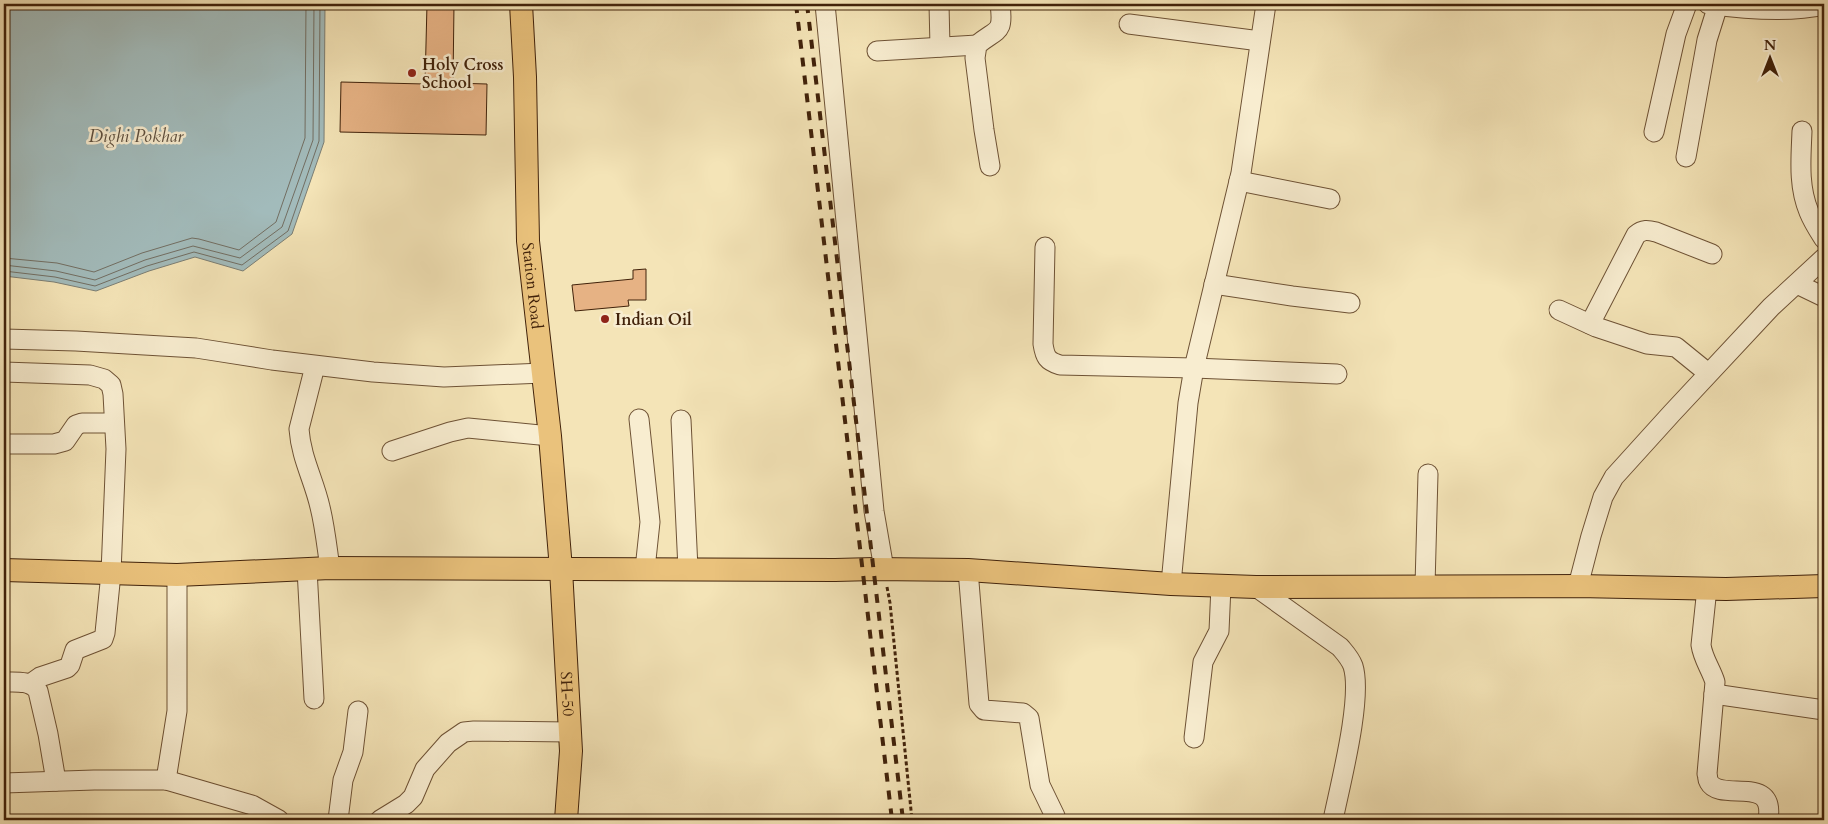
<svg xmlns="http://www.w3.org/2000/svg" width="1828" height="824" font-family="Cardo,serif">
  <rect width="100%" height="100%" fill="#f4e4b7"/>
  <filter id="stains"><feTurbulence type="fractalNoise" baseFrequency=".004" numOctaves="4"/><feColorMatrix values="0 0 0 0 .2 0 0 0 0 .09 0 0 0 0 .02 0 0 0 .5 -.17"/></filter>
  <radialGradient id="worn" r=".72"><stop offset=".6" stop-color="#630" stop-opacity="0"/><stop offset="1" stop-color="#630" stop-opacity=".3"/></radialGradient>
  <!-- water -->
  <polygon fill="#a2bbbb" stroke="#7b7e74" points="4,4 325,4 324,142 292,234 243,271 195,257 149,271 96,291 54,282 4,276"/>
  <g fill="none" stroke-linecap="round" stroke-linejoin="round">
    <!-- shore -->
    <g stroke="#726e62" stroke-width="1">
      <polyline points="4,258 57,263 94,272 142,253 192,238 199,239 239,250 276,222 305,138 306,4"/>
      <polyline points="4,265 56,271 95,280 145,260 193,246 240,258 282,227 313,140 314,4"/>
      <polyline points="4,271 55,277 95,286 147,266 194,252 242,265 288,231 319,141 320,4"/>
    </g>
  </g>
  <!-- building -->
  <g fill="#e6b284" stroke="#41220a">
    <polygon points="427,4 454,4 453,83 487,84 486,135 340,132 341,82 425,84"/>
    <polygon points="646,269 646,300 628,300 629,306 575,311 572,285 633,279 633,270"/>
  </g>
  <g fill="none" stroke-linecap="round" stroke-linejoin="round">
    <!-- minor casing -->
    <g stroke="#6e5235" stroke-width="21">
      <g id="minor">
        <polyline points="825,4 874,511 884,569"/>
        <polyline points="939,4 940,47"/>
        <path d="M1708,4C1743,9 1790,13 1824,5"/>
        <polyline points="1129,24 1260,41"/>
        <polyline points="877,51 977,45"/>
        <path d="M1802,131C1801,158 1798,186 1809,212C1813,222 1819,231 1824,239"/>
        <polyline points="1654,132 1676,34 1687,4"/>
        <polyline points="1686,157 1707,40 1718,5"/>
        <path d="M990,166L984,130L975,58L977,45C997,28 1004,35 1000,4"/>
        <polyline points="1239,181 1330,199"/>
        <path d="M1045,247L1043,344C1045,357 1047,361 1060,365L1194,368L1337,374"/>
        <polyline points="1214,284 1292,296 1350,303"/>
        <polyline points="1797,284 1824,297"/>
        <polyline points="1559,310 1596,327 1647,344 1676,347 1708,373"/>
        <path d="M1590,324L1636,235C1643,229 1648,230 1656,232L1712,254"/>
        <polyline points="4,339 76,341 196,348 272,360 373,372 444,377 543,373"/>
        <path d="M315,366L299,429C301,458 314,480 320,507C325,527 327,548 330,568"/>
        <polyline points="4,372 90,375 104,379 111,385 113,394 116,449 111,573 105,633 103,639 75,650 70,665 67,668 40,677 30,684"/>
        <polyline points="639,419 650,522 645,569"/>
        <polyline points="681,420 688,569"/>
        <polyline points="4,444 54,444 65,441 76,425 82,423 114,423"/>
        <polyline points="392,451 450,432 468,428 550,436"/>
        <polyline points="307,569 314,699"/>
        <polyline points="968,570 979,704 984,710 1023,713 1029,718 1040,785 1055,816 1055,820"/>
        <polyline points="1171,584 1188,403 1194,368 1241,173 1266,4"/>
        <polyline points="1425,586 1428,474"/>
        <polyline points="1578,586 1591,536 1603,497 1614,477 1672,413 1771,307 1824,258"/>
        <path d="M1256,587L1340,647C1345,653 1350,658 1353,666C1363,698 1340,785 1333,820"/>
        <path d="M1707,588L1701,645C1703,659 1711,669 1715,682L1707,774C1708,776 1707,779 1709,782C1720,803 1776,773 1768,820"/>
        <path d="M4,682C15,682 31,680 38,691L48,734L56,781"/>
        <polyline points="1714,694 1824,710"/>
        <polyline points="1194,738 1203,662 1219,631 1221,586"/>
        <polyline points="166,780 177,711 177,575"/>
        <polyline points="4,783 94,780 166,780 252,805 279,820"/>
        <polyline points="338,820 343,780 353,752 358,711"/>
        <polyline points="380,820 406,804 413,797 425,769 448,743 464,732 474,731 570,732"/>
      </g>
    </g>
    <!-- major casing -->
    <g stroke="#41220a" stroke-width="24">
      <g id="major">
        <path id="s1" d="M521,4L525,77L528,241L550,436L561,569L571,751L566,820"/>
        <polyline points="4,570 177,575 330,568 835,570 874,569 968,570 1171,584 1256,587 1578,586 1726,589 1824,586"/>
      </g>
    </g>
    <!-- path -->
    <polyline stroke="#41220a" stroke-width="3" stroke-dasharray="4 2.5" stroke-linecap="butt" points="887,587 890,603 912,820"/>
    <!-- minor -->
    <use href="#minor" stroke="#f8edd0" stroke-width="19"/>
    <!-- major -->
    <use href="#major" stroke="#eac27c" stroke-width="22"/>
    <!-- rail -->
    <g stroke="#41220a" stroke-width="4" stroke-dasharray="9 9" stroke-linecap="butt">
      <polyline points="796,4 892,820"/>
      <polyline points="807,4 903,820"/>
    </g>
  </g>
  <!-- markers -->
  <g fill="#8f2418" stroke="#f8edd0" stroke-width="2">
    <circle cx="412" cy="73" r="5"/>
    <circle cx="605" cy="319" r="5"/>
  </g>
  <g text-anchor="middle" stroke-width="5" stroke-linejoin="round" paint-order="stroke">
    <!-- poi labels -->
    <g font-size="16" font-weight="bold" fill="#41220a" stroke="#f8edd0" text-anchor="start">
      <text x="422" y="70">Holy Cross<tspan x="422" dy="18">School</tspan></text>
      <text x="615" y="325">Indian Oil</text>
    </g>
    <!-- street labels -->
    <g font-size="16" fill="#41220a" stroke="#f8edd0">
      <text dy="6" stroke="none"><textPath href="#s1" startOffset="282">Station Road</textPath></text>
      <text dy="6" stroke="none"><textPath href="#s1" startOffset="692">SH-50</textPath></text>
    </g>
    <!-- water labels -->
    <g font-size="18" font-style="italic" fill="#5e503f" stroke="#f8edd0">
      <text x="136" y="142">Dighi Pokhar</text>
    </g>
  </g>
  <!-- margin -->
  <rect width="1828" height="824" fill="none" stroke="#f4e4b7" stroke-width="20"/>
  <rect x="5" y="5" width="1818" height="814" fill="none" stroke="#41220a" stroke-width="2.5"/>
  <rect x="10" y="10" width="1808" height="804" fill="none" stroke="#41220a"/>
  <!-- north arrow -->
  <g transform="translate(1770 58)" stroke="#f8edd0" stroke-width="4" paint-order="stroke">
  <path d="M0-4L9 19L0 12L-9 19Z" fill="#41220a"/>
  <text y="-8" font-size="14" font-weight="bold" text-anchor="middle" fill="#41220a">N</text>
  </g>
  <rect width="100%" height="100%" filter="url(#stains)"/>
  <rect width="100%" height="100%" fill="url(#worn)"/>
</svg>
